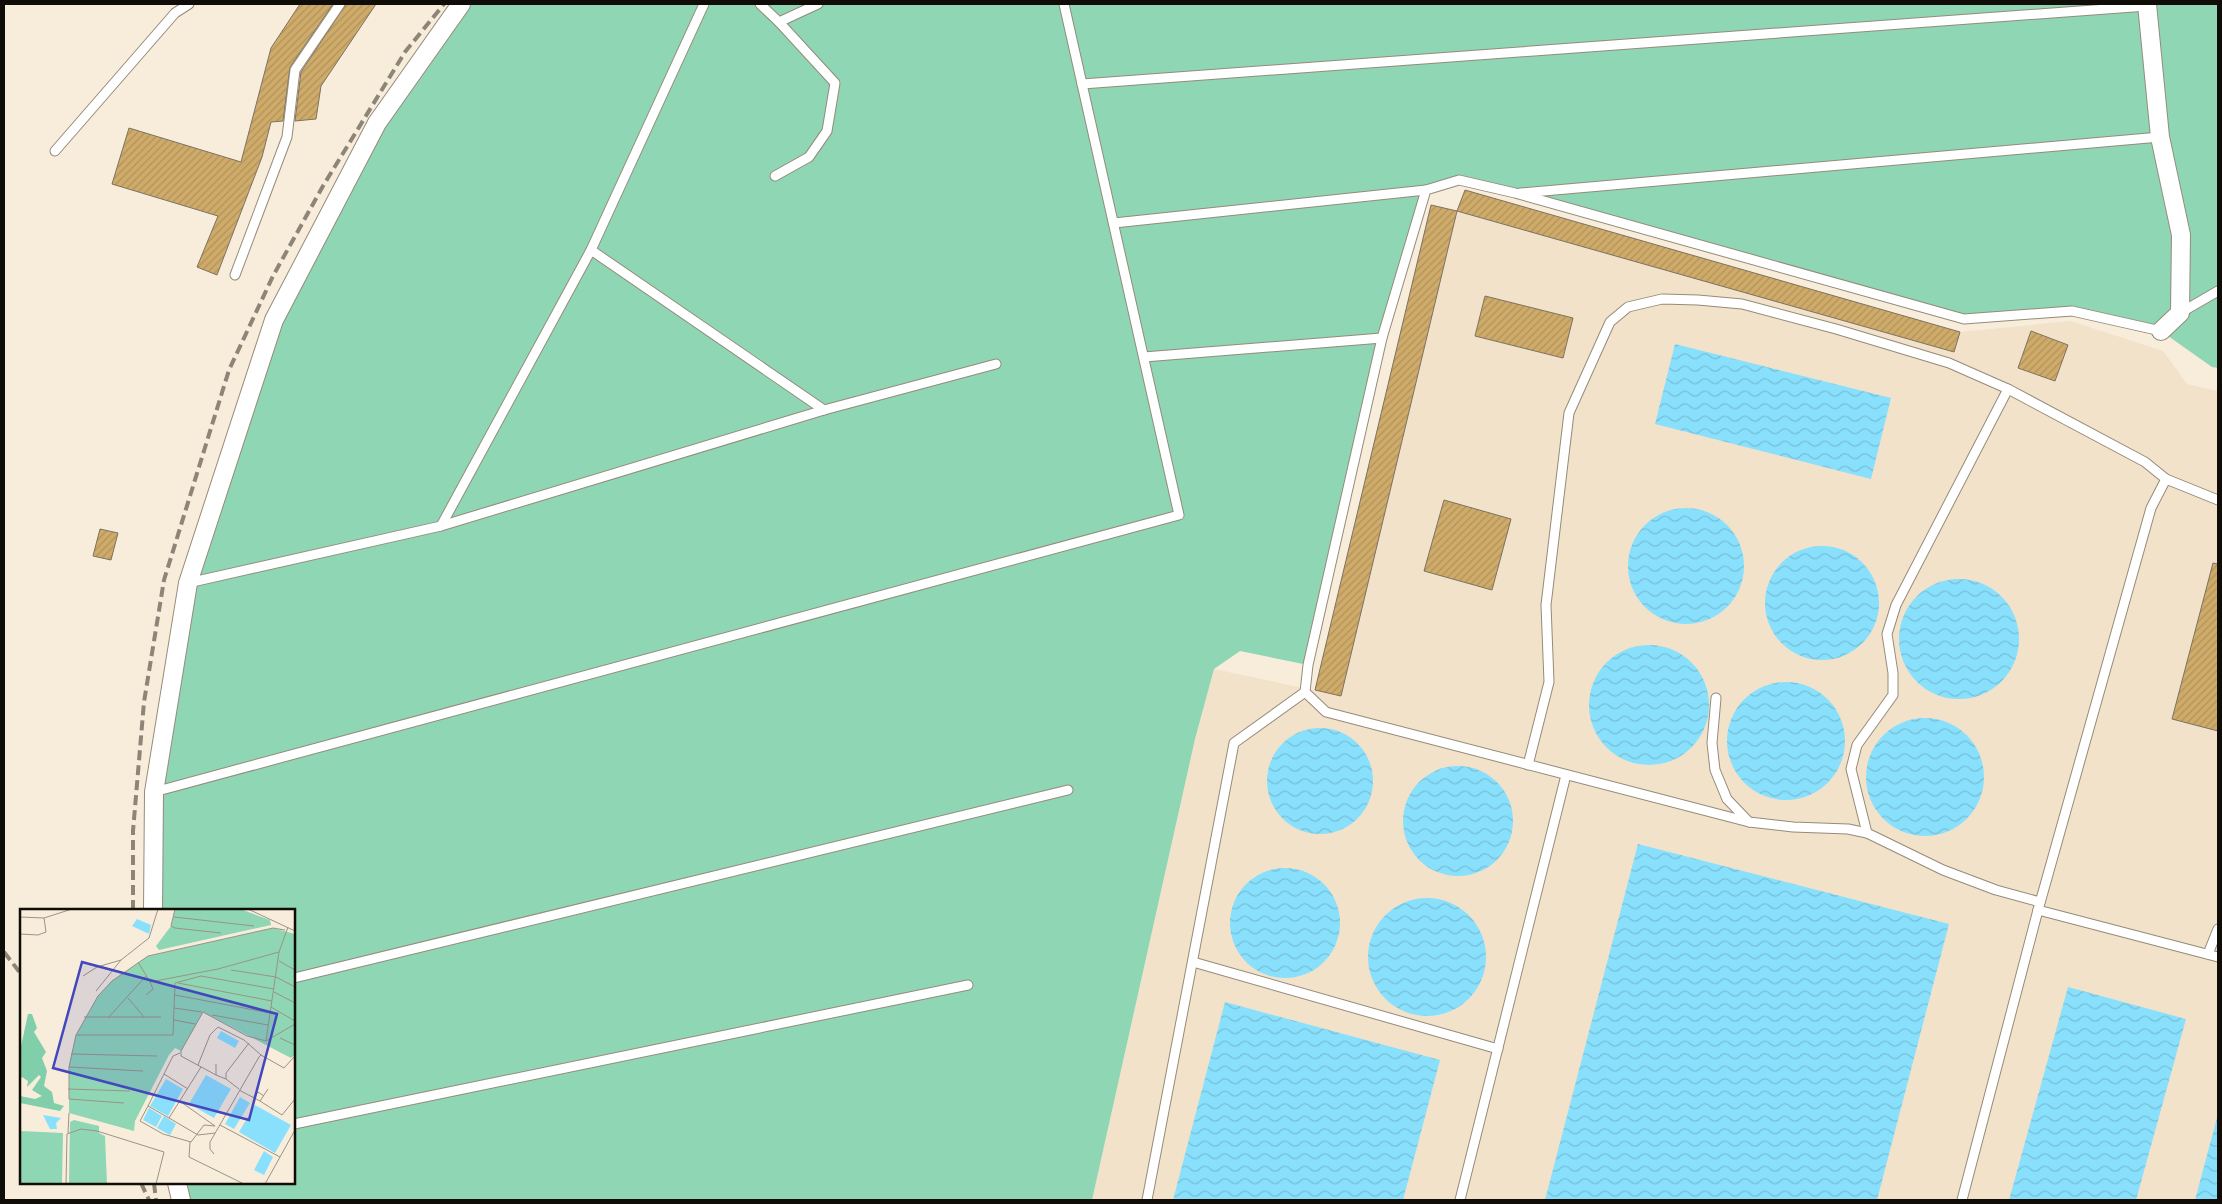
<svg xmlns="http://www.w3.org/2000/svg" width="2222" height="1204" font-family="Inter,sans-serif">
  <defs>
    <pattern id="water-waves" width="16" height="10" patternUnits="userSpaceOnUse" patternTransform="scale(1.25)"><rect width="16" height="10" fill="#89e0fd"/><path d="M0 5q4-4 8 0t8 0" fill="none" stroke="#75bfd7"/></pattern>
    <pattern id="building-hatch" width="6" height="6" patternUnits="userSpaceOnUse" patternTransform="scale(1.25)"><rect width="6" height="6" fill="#cfab6a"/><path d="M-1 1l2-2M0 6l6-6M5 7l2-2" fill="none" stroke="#b1925a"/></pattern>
  </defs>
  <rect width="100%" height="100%" fill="#f8edda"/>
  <!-- built -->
  <polygon fill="#f1e2c9" points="1457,211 1953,352 1960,332 2071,321 2163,351 2187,384 2218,391 2218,1200 1092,1200 1195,739 1214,669 1341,696"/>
  <!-- green -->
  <polygon fill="#8ed6b4" points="461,4 2218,4 2218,368 2212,367 2161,331 2072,311 1964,319 1459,180 1426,190 1382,338 1308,665 1240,651 1214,669 1195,739 1092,1200 181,1200 177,1183 294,1183 294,910 153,910 154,792 188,583 274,320 377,123"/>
  <!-- water -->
  <g fill="url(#water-waves)">
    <polygon points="1675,344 1891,398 1871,479 1655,424"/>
    <circle cx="1686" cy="566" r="58"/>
    <circle cx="1822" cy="603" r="57"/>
    <circle cx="1959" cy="639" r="60"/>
    <circle cx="1649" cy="705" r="60"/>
    <circle cx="1786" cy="741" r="59"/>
    <circle cx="1925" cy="777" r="59"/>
    <circle cx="1320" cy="781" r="53"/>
    <circle cx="1458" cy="821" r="55"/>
    <polygon points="1638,844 1949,924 1877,1200 1545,1200"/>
    <circle cx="1285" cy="923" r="55"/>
    <circle cx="1427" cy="957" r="59"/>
    <polygon points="2068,987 2186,1019 2136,1200 2009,1200"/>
    <polygon points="1225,1002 1440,1060 1403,1200 1173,1200"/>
    <polygon points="2218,1114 2218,1200 2195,1200"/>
  </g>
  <!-- building -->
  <g fill="url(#building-hatch)" stroke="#7c7262">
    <polygon points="300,4 333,4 290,67 283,121 271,122 262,157 217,275 197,267 218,216 112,184 129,128 241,162 271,48"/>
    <polygon points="346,4 376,4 321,86 316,119 295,121 301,72"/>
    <polygon points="1465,190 1960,332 1954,352 1457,211"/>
    <polygon points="1431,205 1457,211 1341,696 1315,690"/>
    <polygon points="1485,296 1573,318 1563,358 1475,336"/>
    <polygon points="2031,331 2068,345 2055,381 2018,368"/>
    <polygon points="1444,500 1511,519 1492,590 1424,571"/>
    <polygon points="100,529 118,533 111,560 93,556"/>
    <polygon points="2213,563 2218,564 2218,731 2172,719"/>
  </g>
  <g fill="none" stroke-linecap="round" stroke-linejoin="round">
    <!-- lane casing -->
    <g stroke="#958b7a" stroke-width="11">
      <g id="lane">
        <polyline points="760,4 779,22 818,4"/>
        <polyline points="1082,84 2147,6"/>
        <polyline points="55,151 175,13 189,4"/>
        <polyline points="775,176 809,157 827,131 835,83 779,22"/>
        <polyline points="1520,193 2160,137"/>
        <polyline points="1114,223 1426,190"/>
        <polyline points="591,250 824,410"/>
        <polyline points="235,275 287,137 295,70 340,4"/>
        <polyline points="2180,313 2218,291"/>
        <polyline points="1144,357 1382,338"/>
        <polyline points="2008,389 1896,605 1887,634 1893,673 1893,695 1857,745 1851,769 1867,833 1943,870 1996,890 2040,902"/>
        <polyline points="441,526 591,250 704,4"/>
        <polyline points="188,583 441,526 824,410 996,364"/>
        <polyline points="1716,698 1712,743 1715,770 1727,799 1749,822 1793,827 1848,829 1867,833"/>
        <polyline points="1528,765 1549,682 1546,605 1569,413 1610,322 1628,307 1662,299 1698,300 1742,304 1836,329 1949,363 2008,389 2145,462 2166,479"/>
        <polyline points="154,792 1179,515 1064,4"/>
        <polyline points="1749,822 1326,712 1305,692 1308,665 1382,338 1426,190 1459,180 1515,193 1964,319 2072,311 2161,331"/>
        <polyline points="2038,910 2218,957"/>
        <polyline points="2208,954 2218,929"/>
        <polyline points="1193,962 1498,1049"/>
        <polyline points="294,978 1068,790"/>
        <polyline points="294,1124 968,985"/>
        <polyline points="1147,1200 1234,743 1305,692"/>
        <polyline points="1460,1200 1566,775"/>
        <polyline points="1962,1200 2038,910 2151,508 2166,479 2218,500"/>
      </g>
    </g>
    <!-- street casing -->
    <g stroke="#958b7a" stroke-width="20">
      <g id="street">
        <polyline points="2147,4 2160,137 2181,235 2180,313 2161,331"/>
        <polyline points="153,910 154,792 188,583 274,320 377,123 461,4"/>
        <polyline points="177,1183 181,1200"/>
      </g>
    </g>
    <!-- lane -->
    <use href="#lane" stroke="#fff" stroke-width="9"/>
    <!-- street -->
    <use href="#street" stroke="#fff" stroke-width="18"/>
    <!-- rail -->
    <g stroke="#8d8578" stroke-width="4" stroke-dasharray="10 5" stroke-linecap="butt">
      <polyline points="133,910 133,831 144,702 164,580 229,370 273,276 323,186 405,52 444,4"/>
      <polyline points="4,952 21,974"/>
      <polyline points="141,1183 149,1200"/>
      <polyline points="154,1183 156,1200"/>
    </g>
  </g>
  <!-- overview -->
  <g transform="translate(20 909)">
    <rect width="275" height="275" fill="#f8edda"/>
    <path d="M155,0H220L250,11L251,16L139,41L136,37L151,17ZM253,19L275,25V146L271,149L183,103L161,142L155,139L149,146L115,212L114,222L49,204V158L56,126L78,87L92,72L128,47ZM54,211L79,217V224L85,227L87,275H49L50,213ZM0,222L43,224L42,275H0Z" fill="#8ed6b4"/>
    <path d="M8,105H12L17,119L14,123L26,143L22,149L27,162L24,177L32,183L34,194L44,197L40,202L0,194V187L15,190L22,187L12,181L21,168L19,166L7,178L8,172L2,168L0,171V142Z" fill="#81ceaa"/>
    <path d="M117,10L131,16L129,25L112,17ZM201,122L219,132L215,139L197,129ZM186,166L211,180L194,209L169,195ZM146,170L163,180L148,207L130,197ZM220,188L230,194L214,220L205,215ZM235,196L271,216L255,244L219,223ZM129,199L142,207L136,218L123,211ZM23,206L41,209L36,214L37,220H30ZM144,207L156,215L150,226L137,219ZM244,242L253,248L244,266L234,261Z" fill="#89e0fd"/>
    <path fill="none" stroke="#9b9386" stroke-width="1" d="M3,0H23M155,0L151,17L155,19L201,24M228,0L275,22M0,8L24,9L52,0M154,8L234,17M0,25L18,26L26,23L24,9M259,52L275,61M118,53L130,73L198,60L259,43M211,61L256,68L275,78M63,67L77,58L101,51M158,74L252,92M76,82L101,51L129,29L138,0M254,83L275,94M126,86L133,80L130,73M155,86L250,104M108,89L124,108M251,98L275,112M154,99L182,103M192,106L248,116M64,108H141M88,109L126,67M154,111L175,115M56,126H153L155,74L181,67L254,80M260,129L275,136M246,132L275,115M160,144L153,147L128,197L149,209L181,158M51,145L137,147M196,155V166L206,170M178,156L190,126L198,118L224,131L241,146M49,158L123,162M144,165L168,180M196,166L161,147V142L183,103L227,127L246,132L259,43L268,18M48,180L110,182M219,180L206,170V164L229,134M219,181L240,192L248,180M233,189L238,183L244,187M240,192L262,206L275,190M161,193L195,217M104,194L49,190V158L56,126L78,87L92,72L128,47L253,19L265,21M128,197L120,212L143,225L171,233L184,216L195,217M149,209L178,226L195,224M200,216L260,248L245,275M48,224L49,204M170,233L169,248L224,275M194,245L190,240V233L239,148L241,146L264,159L275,147M260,248L275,221M46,275L47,225L61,220L77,222L144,243L136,275"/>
    <path fill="#4447bc" fill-opacity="0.15" stroke="#4447bc" stroke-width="2.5" d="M62,53L257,105L229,211L33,159Z"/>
    <rect width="275" height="275" fill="none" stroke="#100c07" stroke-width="2.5"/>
  </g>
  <!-- border -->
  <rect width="2222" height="1204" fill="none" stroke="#100c07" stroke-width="10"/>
</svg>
